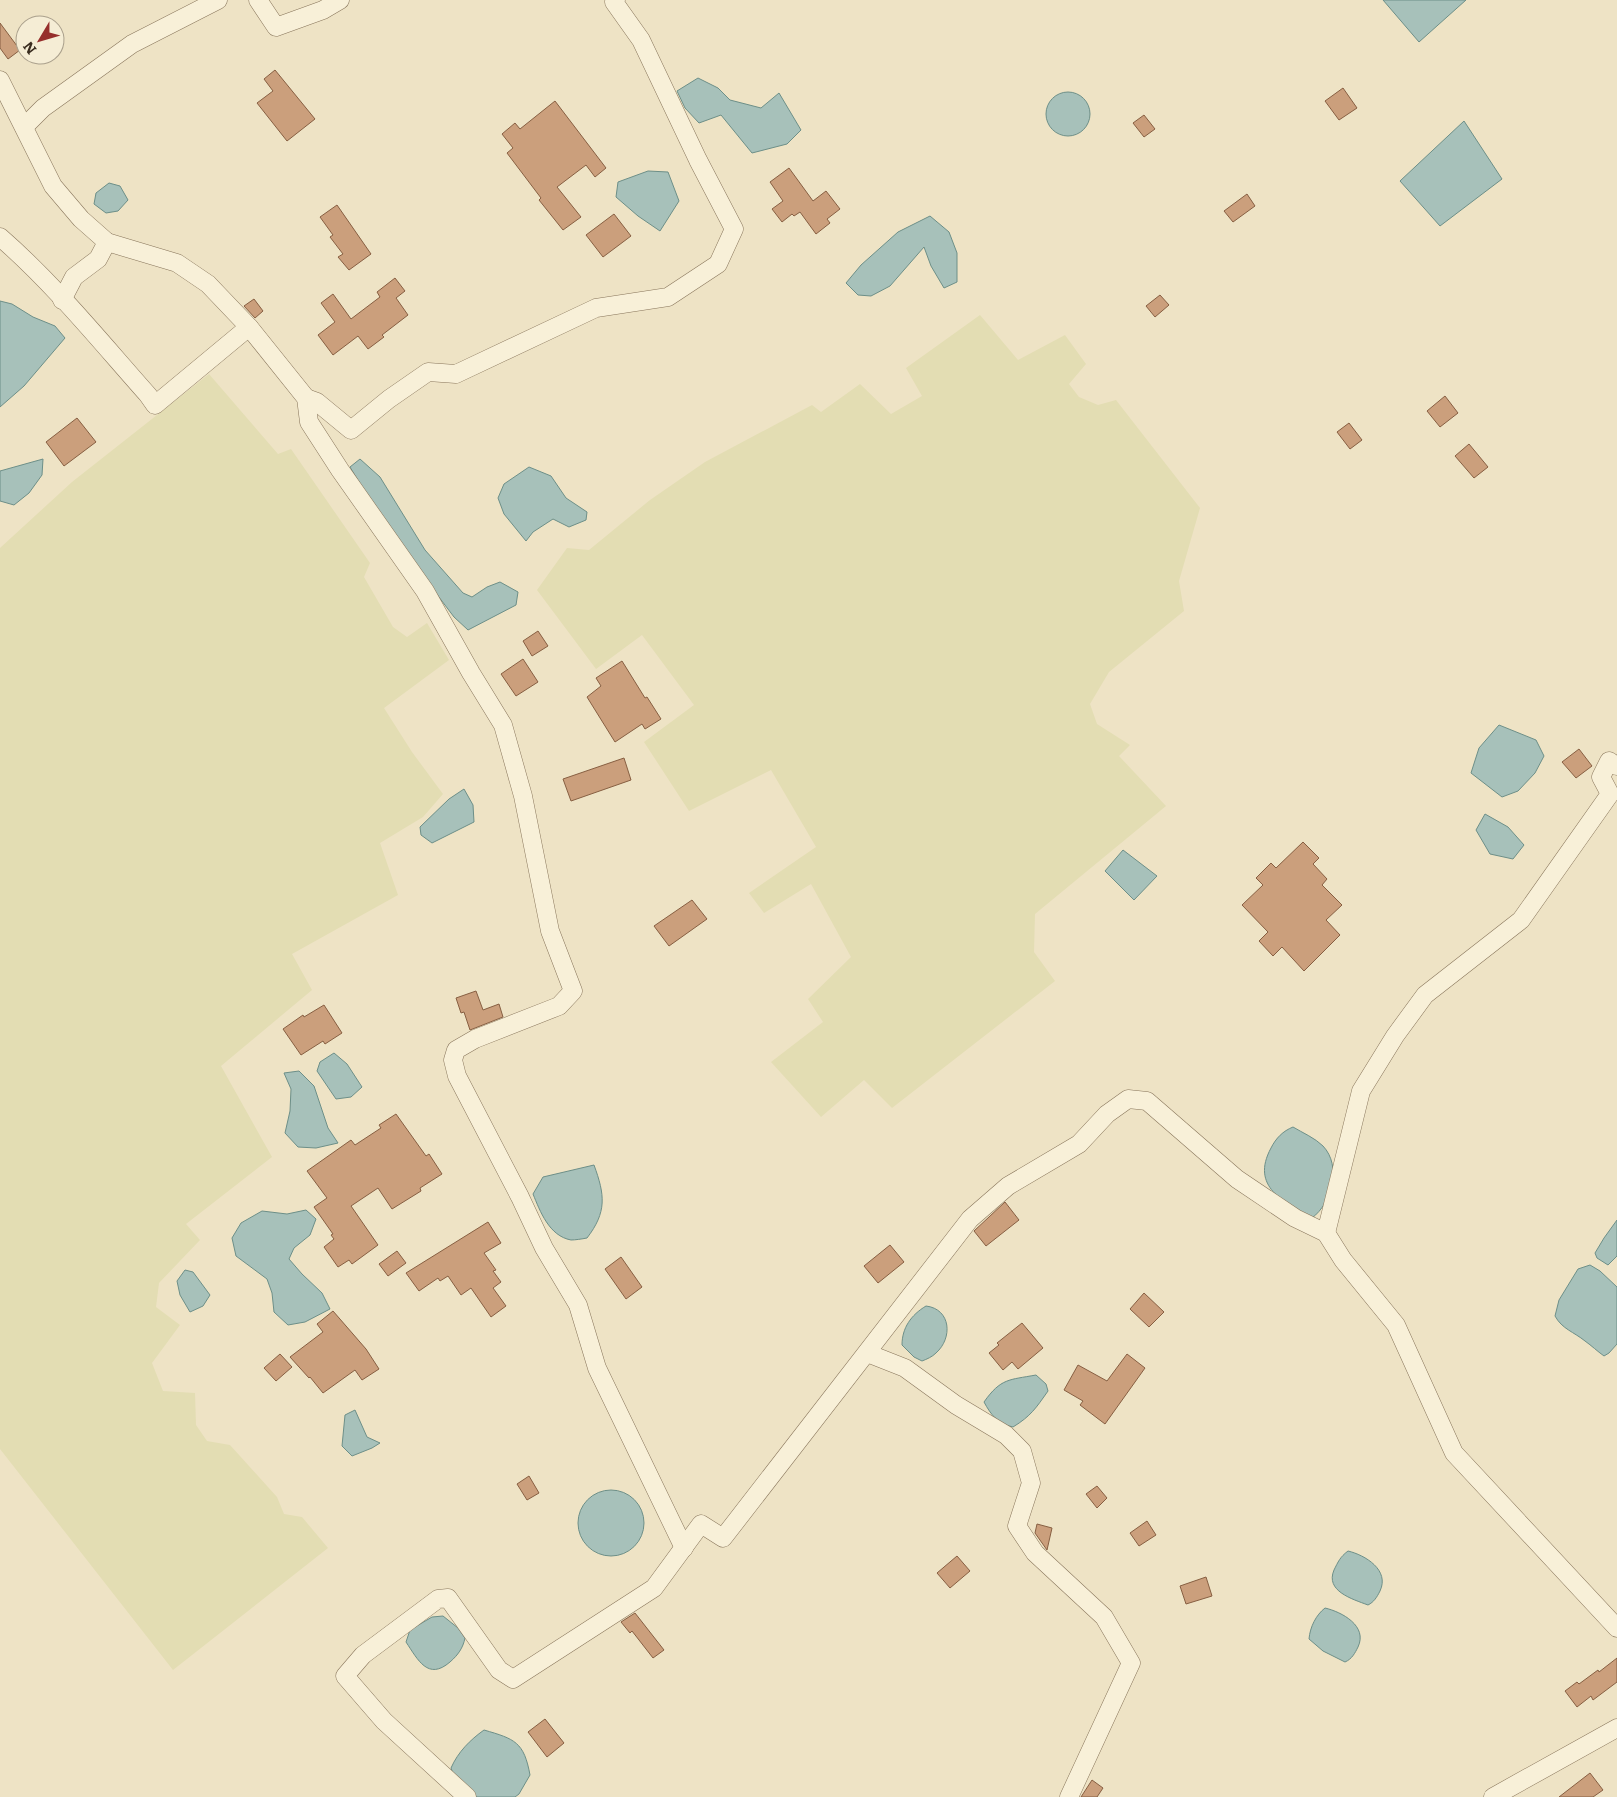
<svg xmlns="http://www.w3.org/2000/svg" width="1617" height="1797" font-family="Literata,serif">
  <rect width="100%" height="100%" fill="#eee3c5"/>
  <!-- farmland -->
  <g fill="#e3ddb3">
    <polygon points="980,315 1018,360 1065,335 1086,364 1069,384 1079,397 1098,405 1116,400 1200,508 1179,581 1184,611 1109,672 1090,704 1097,724 1130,745 1119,756 1166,806 1035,914 1034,952 1055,981 892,1108 864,1080 821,1117 771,1062 823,1022 808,999 851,957 811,884 764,913 749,893 816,847 771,770 689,811 644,742 694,705 642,635 596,669 537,590 567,548 589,550 650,500 705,462 812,405 821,412 860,384 891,414 922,396 906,368"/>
    <polygon points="209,374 278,454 291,449 370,563 364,577 393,627 407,637 427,623 449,660 384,708 412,752 443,794 423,817 380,843 398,895 292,954 312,990 221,1066 272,1157 186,1224 200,1240 159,1283 156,1307 180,1325 152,1363 163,1391 195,1393 196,1425 207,1441 230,1445 277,1497 284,1514 302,1517 328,1548 173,1670 0,1449 0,548 72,482"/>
  </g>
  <!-- water -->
  <g fill="#a7c1ba" stroke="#6d8f88">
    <polygon points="1383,0 1466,0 1419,42"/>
    <polygon points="698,78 718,88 730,100 761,108 779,93 801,130 787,144 752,153 721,115 699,123 685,108 677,91"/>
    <circle cx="1068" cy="114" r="22"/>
    <polygon points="1464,121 1502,179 1440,226 1400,181"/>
    <polygon points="648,171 668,172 679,201 660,231 638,216 616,197 618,182"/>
    <polygon points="109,183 120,186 128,200 118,211 106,213 94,204 96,193"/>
    <polygon points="930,216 949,232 957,253 957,282 944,288 931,266 924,247 890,286 871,296 858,295 846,283 861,265 898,232"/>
    <polygon points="0,301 12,304 33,317 55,326 65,338 24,386 0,407"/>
    <polygon points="43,459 42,475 29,493 14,505 0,501 0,471"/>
    <polygon points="360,459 380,477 425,550 463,593 472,597 487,587 500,582 518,592 516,605 468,630 454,617 423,576 359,482 350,467"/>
    <polygon points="529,467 551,476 566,498 587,512 586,520 569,527 553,519 533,532 526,541 504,514 498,498 504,484"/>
    <polygon points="1499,725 1536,740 1544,756 1535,773 1518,791 1502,797 1471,773 1479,748"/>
    <polygon points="464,789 473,805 474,822 432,843 421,835 420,827 449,799"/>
    <polygon points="1485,814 1508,827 1524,845 1513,859 1490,854 1476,830"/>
    <polygon points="1123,850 1157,876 1134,900 1105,871"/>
    <polygon points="334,1053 347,1064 362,1087 351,1097 336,1099 317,1071 320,1062"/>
    <polygon points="299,1071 314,1086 328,1128 338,1143 316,1148 298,1147 285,1133 290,1111 291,1089 284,1073"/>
    <path d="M1293,1127C1303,1133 1315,1138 1323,1146C1342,1166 1332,1203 1312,1218C1284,1202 1250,1187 1271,1148C1276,1138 1283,1131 1293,1127Z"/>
    <path d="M594,1165C605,1195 607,1212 587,1238C582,1239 575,1240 571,1240C549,1236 540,1211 533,1194L543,1177Z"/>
    <polygon points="306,1210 316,1219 310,1235 294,1248 289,1259 302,1274 322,1293 330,1309 305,1322 288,1325 274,1312 272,1293 267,1279 236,1256 232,1238 241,1223 262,1211 287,1214"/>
    <polygon points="1617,1220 1617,1256 1608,1265 1597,1258 1595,1253 1604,1238"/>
    <path d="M1590,1265L1600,1271L1617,1287V1344L1609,1353L1604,1356C1597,1351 1592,1346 1585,1341C1574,1332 1562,1329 1555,1316L1559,1300L1578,1269Z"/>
    <polygon points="185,1270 193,1272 210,1295 203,1306 190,1312 180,1295 177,1281"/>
    <path d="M926,1306C951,1309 953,1338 936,1353C932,1357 927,1359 922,1361L914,1357L902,1345C902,1328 911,1315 926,1306Z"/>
    <path d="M1036,1375L1046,1384L1048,1391C1036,1408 1031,1416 1013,1427C998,1424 991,1415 984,1402C1001,1378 1009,1380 1036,1375Z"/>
    <polygon points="355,1410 367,1437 380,1443 372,1448 352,1456 342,1446 345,1415"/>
    <circle cx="611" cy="1523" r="33"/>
    <path d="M1348,1551C1365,1555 1390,1570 1380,1591C1377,1597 1374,1602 1368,1605C1352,1599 1325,1591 1334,1570C1338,1562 1340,1557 1348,1551Z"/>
    <path d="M1325,1608C1342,1612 1368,1626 1358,1647C1355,1653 1352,1659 1345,1662L1323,1651L1309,1639C1310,1627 1316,1615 1325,1608Z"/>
    <path d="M443,1616L458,1628L465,1638C463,1648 458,1655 450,1662C428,1681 418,1660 406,1642L410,1630L432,1617Z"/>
    <path d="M484,1730C515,1739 524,1742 530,1775L519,1794L515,1797H475L455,1779L451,1768C458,1752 470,1740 484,1730Z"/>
  </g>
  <!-- building -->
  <g fill="#cb9f7c" stroke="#875f42">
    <polygon points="0,23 20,50 8,59 0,48"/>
    <polygon points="275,70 315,119 287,141 257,103 273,91 264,79"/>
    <polygon points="1343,88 1357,108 1339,120 1325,101"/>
    <polygon points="555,101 606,168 595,177 586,165 557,187 581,217 563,230 539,200 541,198 507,153 513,148 502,134 515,123 520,129"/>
    <polygon points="1144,115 1155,129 1144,137 1133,123"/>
    <polygon points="789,168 813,201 826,191 840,209 827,219 830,223 816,234 800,212 794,216 792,214 782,222 772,209 783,201 770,182"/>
    <polygon points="1247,194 1255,206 1233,222 1224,211"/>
    <polygon points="337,205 371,254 349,270 338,257 343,254 330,237 333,235 320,217"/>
    <polygon points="614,214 631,236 603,257 586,235"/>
    <polygon points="395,278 405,291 396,298 408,315 382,335 384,337 368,349 358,336 333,355 318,335 335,322 321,303 333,294 351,319 380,297 377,292"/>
    <polygon points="1160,295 1169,305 1155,317 1146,306"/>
    <polygon points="254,299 263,311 255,318 244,306"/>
    <polygon points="1445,396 1458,413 1440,427 1427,411"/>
    <polygon points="77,418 96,442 64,466 46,442"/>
    <polygon points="1349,423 1362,440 1350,449 1337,432"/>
    <polygon points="1469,444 1488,467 1474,478 1455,456"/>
    <polygon points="538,631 548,646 532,656 523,641"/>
    <polygon points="523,659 538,682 516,696 501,674"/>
    <polygon points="622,661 645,698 647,697 661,719 645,729 642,724 615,742 587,697 601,686 596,678"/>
    <polygon points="1579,749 1592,766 1576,778 1562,762"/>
    <polygon points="624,758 631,780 571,801 563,779"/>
    <polygon points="1303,842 1319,858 1313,864 1327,879 1322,885 1342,905 1326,920 1340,935 1304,971 1282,947 1273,956 1259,941 1268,932 1242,905 1263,885 1256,878 1271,863 1276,868"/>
    <polygon points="692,900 707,919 669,946 654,926"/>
    <polygon points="476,991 483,1010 499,1004 503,1017 470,1030 464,1012 461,1013 456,998"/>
    <polygon points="324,1005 342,1033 325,1044 323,1041 301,1055 283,1029 303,1015 304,1017"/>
    <polygon points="396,1114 426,1156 429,1154 442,1174 420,1188 421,1191 392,1209 378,1188 351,1206 378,1245 352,1264 349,1260 338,1267 324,1247 334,1239 331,1235 333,1234 314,1207 327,1198 307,1171 351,1140 355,1145 381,1128 379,1125"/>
    <polygon points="1005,1202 1019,1220 986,1246 974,1231"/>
    <polygon points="488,1222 501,1243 484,1253 496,1270 493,1271 501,1282 493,1288 506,1306 491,1317 471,1288 461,1295 448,1276 440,1281 438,1278 419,1291 406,1273"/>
    <polygon points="890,1245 904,1262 878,1283 864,1266"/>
    <polygon points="397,1251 406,1263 388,1276 379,1264"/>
    <polygon points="621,1257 642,1287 626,1299 605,1269"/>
    <polygon points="1144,1293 1164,1312 1149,1327 1130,1309"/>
    <polygon points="333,1311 366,1349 379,1369 362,1380 355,1370 323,1393 310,1377 309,1378 290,1357 323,1332 317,1324"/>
    <polygon points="1022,1323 1043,1348 1018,1369 1012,1362 1003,1370 989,1353 999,1345 997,1343"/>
    <polygon points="280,1354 292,1367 276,1381 264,1368"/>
    <polygon points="1127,1354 1145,1368 1105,1424 1080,1405 1083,1401 1064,1390 1078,1365 1107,1381"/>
    <polygon points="529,1476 539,1493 527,1500 517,1484"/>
    <polygon points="1097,1486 1107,1498 1097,1508 1086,1494"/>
    <polygon points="1147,1521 1156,1535 1139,1546 1130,1533"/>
    <polygon points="1037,1524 1052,1528 1047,1550 1035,1533"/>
    <polygon points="957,1556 970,1571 950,1588 937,1573"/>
    <polygon points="1206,1577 1212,1596 1186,1604 1180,1586"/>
    <polygon points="635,1613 664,1650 653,1658 632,1631 630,1633 621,1622"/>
    <polygon points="1617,1658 1617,1682 1593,1700 1591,1696 1577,1707 1565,1691 1577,1682 1579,1684 1598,1670 1599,1672"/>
    <polygon points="545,1719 564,1743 547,1757 528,1732"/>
    <polygon points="1590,1773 1603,1790 1593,1797 1559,1797"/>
    <polygon points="1092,1780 1103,1788 1097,1797 1081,1797"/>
  </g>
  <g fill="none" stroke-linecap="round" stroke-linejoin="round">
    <!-- minor casing -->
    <g stroke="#88755b" stroke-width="19">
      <g id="minor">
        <polyline points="258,0 276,27 323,10 340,0"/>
        <polyline points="0,80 53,186 81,219 107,242 177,263 208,284 249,327 306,398 309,422 340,470 425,591 471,673 503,725 523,796 550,931 573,991 559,1006 475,1039 456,1050 453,1060 457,1076 520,1197 544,1248 578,1305 597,1368 684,1548"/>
        <polyline points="24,127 43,108 132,44 218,0"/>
        <path d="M0,237C54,284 100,341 148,395L155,405L249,327"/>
        <polyline points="62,300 74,277 98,259 107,242"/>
        <polyline points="306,398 317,402 351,430 389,399 428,372 456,374 596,308 668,297 718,264 734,229 698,160 641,40 614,2 616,0"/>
        <polyline points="1326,1233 1361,1091 1395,1036 1425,995 1521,920 1610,794 1601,777 1609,761 1617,766"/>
        <polyline points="867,1353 905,1368 956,1405 1006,1435 1022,1451 1031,1483 1017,1526 1035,1553 1104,1617 1131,1663 1069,1797"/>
        <polyline points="467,1797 384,1721 345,1676 363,1655 438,1599 448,1598 499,1670 513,1679 654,1588 701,1524 723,1538 970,1219 1008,1186 1079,1144 1107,1114 1128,1099 1147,1101 1237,1179 1295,1218 1326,1233 1343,1260 1396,1325 1454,1453 1617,1628"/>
        <polyline points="1493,1797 1617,1728"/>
      </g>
    </g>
    <!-- minor -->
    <use href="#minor" stroke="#f8f0d8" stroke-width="18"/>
  </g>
  <!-- north arrow -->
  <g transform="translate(40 40) rotate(232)"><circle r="24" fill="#f5edd5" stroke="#aaa08c"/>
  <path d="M0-4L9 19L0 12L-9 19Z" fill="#962f2c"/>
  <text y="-8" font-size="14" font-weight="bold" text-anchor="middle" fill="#392c1f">N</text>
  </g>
</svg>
